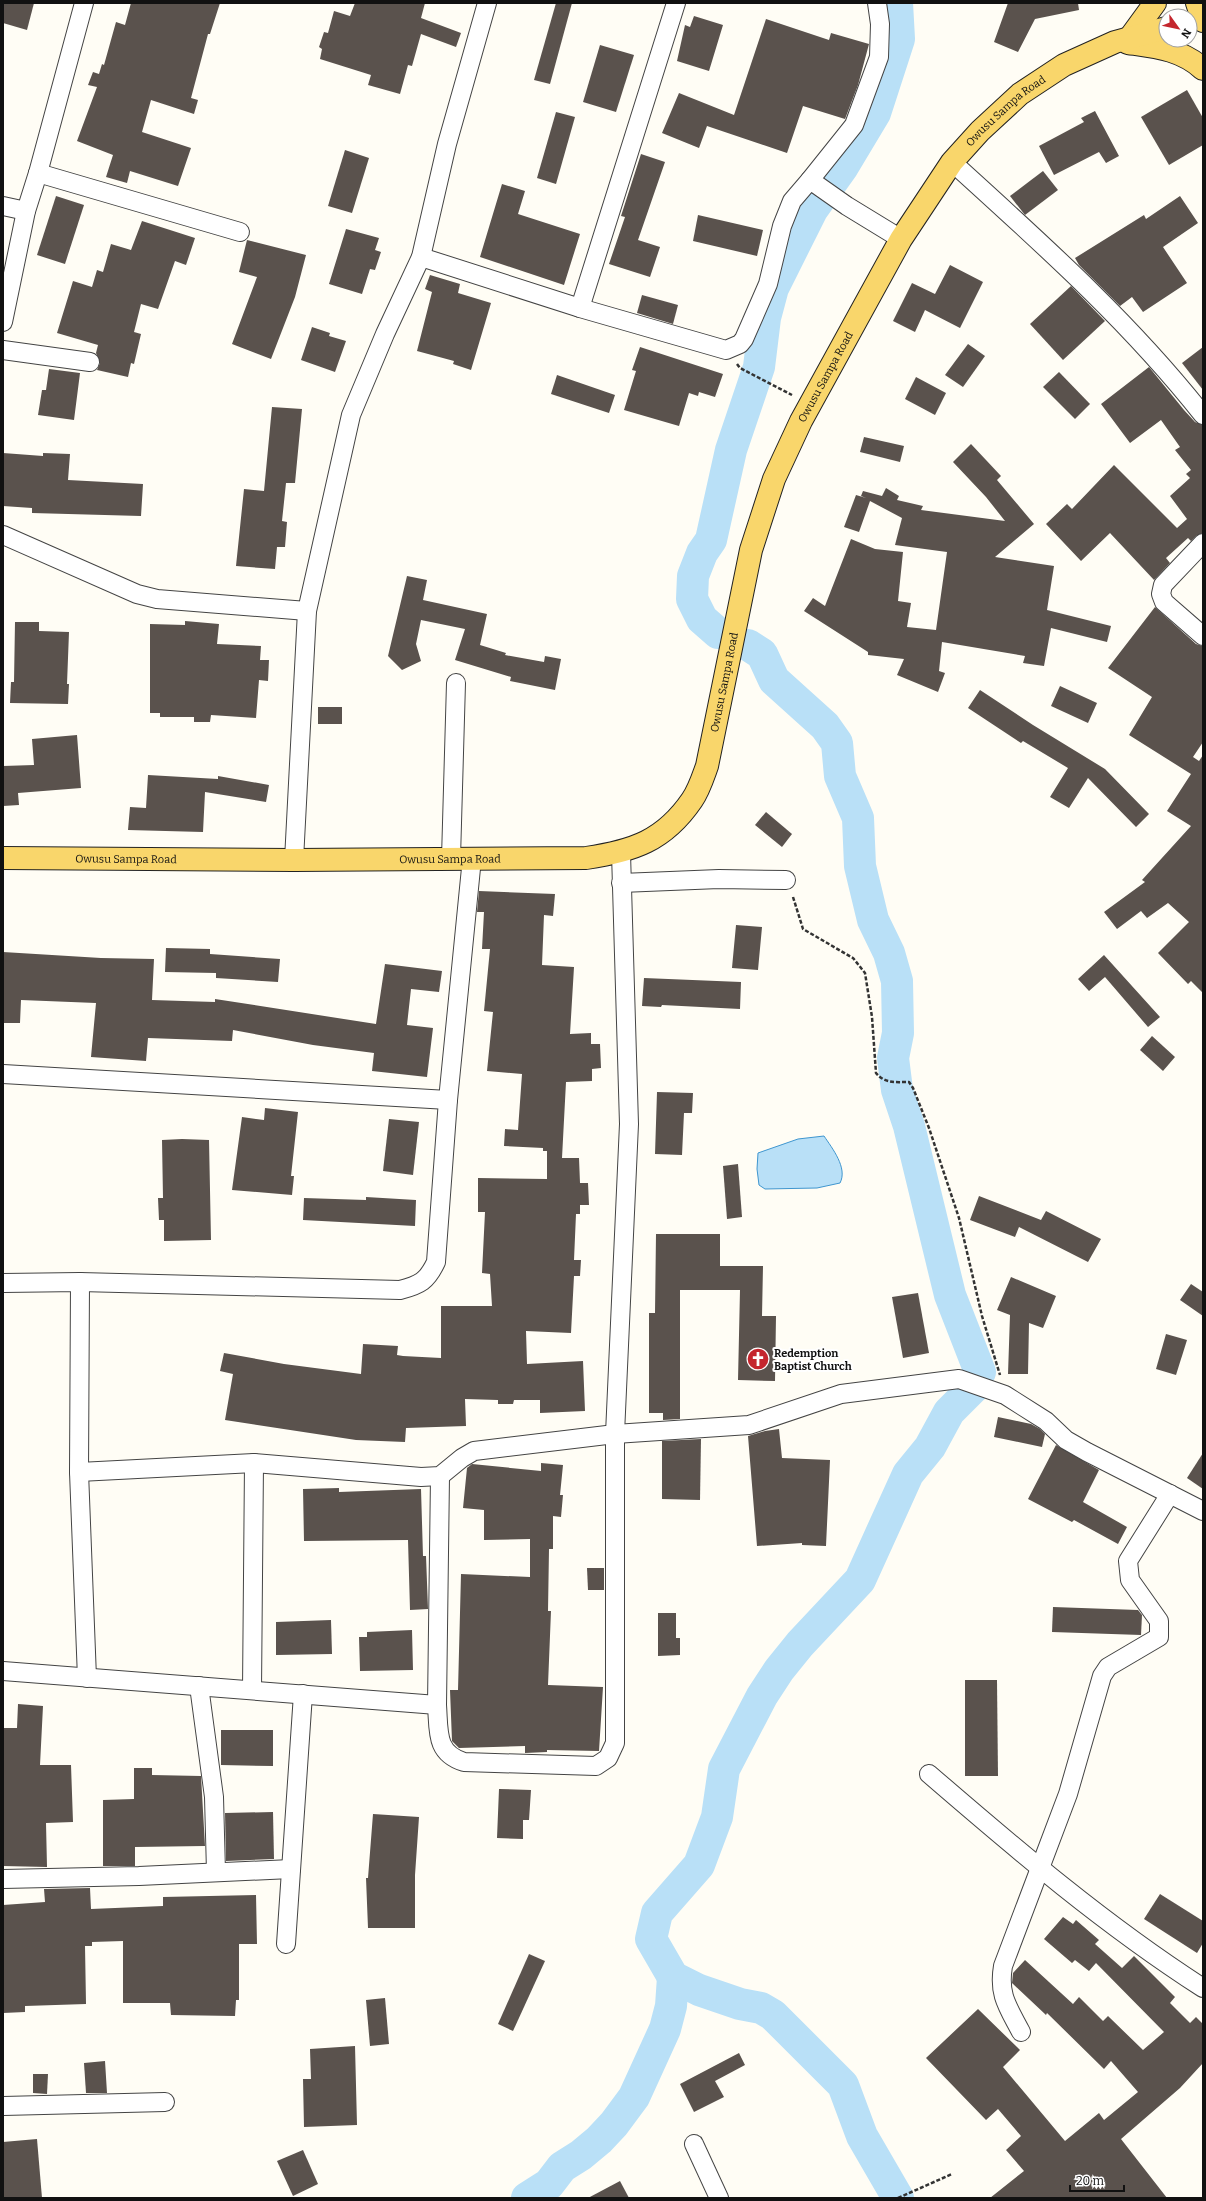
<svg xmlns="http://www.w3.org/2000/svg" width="1206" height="2201" font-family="Bitter,serif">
  <rect width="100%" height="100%" fill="#fffdf5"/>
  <!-- water -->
  <path fill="#b9e0f7" stroke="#3f96cf" d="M824,1136C832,1148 848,1168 840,1183L817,1188L765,1189L759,1185L757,1169L758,1153L798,1139Z"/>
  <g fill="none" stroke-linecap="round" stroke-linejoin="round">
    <!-- river -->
    <g stroke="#b9e0f7" stroke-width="32">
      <polyline points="718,633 702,619 692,599 693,576 702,553 711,540 731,450 759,367 765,318 773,288 812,210 842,168 875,113 899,39 897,3"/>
      <polyline points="748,645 762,654 774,680 825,726 837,743 840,776 858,818 860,866 873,920 889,953 897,981 898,1033 893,1058 897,1090 909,1126 950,1295 980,1372"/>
      <polyline points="527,2198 549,2184 562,2167 581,2155 599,2140 614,2124 634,2097 665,2029 671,2006 673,1977"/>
      <polyline points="898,2198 862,2136 843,2085 773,2015 761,2008 740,2004 699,1990 673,1977 651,1939 657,1913 699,1865 717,1817 724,1769 762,1696 779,1670 800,1644 860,1580 908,1474 930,1447 949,1412 973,1388"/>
    </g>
  </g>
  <!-- building -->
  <g fill="#5a524d">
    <polygon points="3,3 34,3 27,30 3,23"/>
    <polygon points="131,3 220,3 210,34 208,34 191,98 198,100 194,114 151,100 142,132 191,148 178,186 130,171 127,183 106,177 113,155 77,141 97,87 88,85 93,72 99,74 102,64 104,65 116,22 125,25"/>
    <polygon points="355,3 425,3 421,18 461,33 456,47 421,34 412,66 408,65 400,94 368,85 371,75 320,59 322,49 319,47 324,32 328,33 334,11 350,16"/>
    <polygon points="556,3 572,3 550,84 534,80"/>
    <polygon points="1008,3 1078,3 1079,10 1035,19 1018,52 994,42"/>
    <polygon points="694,16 723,25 709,71 677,61 685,25 690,27"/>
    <polygon points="766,19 829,40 831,33 869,44 858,85 845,119 803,106 787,153 707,126 699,148 662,133 679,93 734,115"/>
    <polygon points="600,45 634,55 616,112 583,102"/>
    <polygon points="1187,90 1203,118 1203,145 1169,165 1141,117"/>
    <polygon points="1095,111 1119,156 1106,163 1099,152 1054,175 1039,146 1084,122 1081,118"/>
    <polygon points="556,112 575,117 556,184 537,178"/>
    <polygon points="345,150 369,158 352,213 328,206"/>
    <polygon points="641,154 665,162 638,240 660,247 650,277 609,264 625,217 621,216"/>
    <polygon points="1043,171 1058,190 1025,215 1010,196"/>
    <polygon points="502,184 525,191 518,214 580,234 564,285 480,257"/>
    <polygon points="56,196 84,205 65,264 37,255"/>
    <polygon points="1180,196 1198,223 1163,247 1187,283 1143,312 1132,297 1120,306 1079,265 1075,258 1144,215 1146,219"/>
    <polygon points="698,215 763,230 757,256 693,241"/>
    <polygon points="142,221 195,238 186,265 175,261 158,309 141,304 134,332 141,334 134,364 131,363 128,377 97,370 100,363 96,353 98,345 57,333 73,281 92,287 97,270 103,272 111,244 131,250"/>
    <polygon points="346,229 379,238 375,250 381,252 375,270 370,269 362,294 329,284"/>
    <polygon points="247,240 306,255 295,297 271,359 232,344 257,277 239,272"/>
    <polygon points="950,265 983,282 960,328 925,310 915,332 893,321 912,283 935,294"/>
    <polygon points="430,275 460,284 458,293 491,303 471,370 453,364 454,361 417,351 432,292 425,289"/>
    <polygon points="1071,286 1105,321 1063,360 1030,324"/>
    <polygon points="642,295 678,305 673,324 637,313"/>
    <polygon points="312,327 330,333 329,336 346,341 335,372 301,360"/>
    <polygon points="968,344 985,356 963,387 945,375"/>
    <polygon points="640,347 723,374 715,397 699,392 698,396 689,393 679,426 624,410 636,371 632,370"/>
    <polygon points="1203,347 1203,390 1182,363"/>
    <polygon points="1149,367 1184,410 1195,422 1203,425 1203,533 1196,536 1191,541 1188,538 1166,558 1170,563 1154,580 1110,533 1081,561 1046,524 1067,504 1072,509 1114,465 1177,528 1187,519 1170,496 1190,478 1186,474 1191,470 1175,450 1180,447 1161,420 1130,443 1101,404"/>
    <polygon points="49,369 80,373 74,420 38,415 42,390 46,390"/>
    <polygon points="1059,372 1090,404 1075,419 1043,387"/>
    <polygon points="557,375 615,395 609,413 551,394"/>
    <polygon points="916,377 946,393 935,415 905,399"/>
    <polygon points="272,407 302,409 295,483 286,483 282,521 287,522 285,547 277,547 275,569 236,566 244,489 264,491"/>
    <polygon points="864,437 904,446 900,462 860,452"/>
    <polygon points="971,444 1001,476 997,480 1034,524 995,557 1054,566 1047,610 1111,626 1107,642 1051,628 1044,666 1023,663 1025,656 942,642 939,671 945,673 938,692 897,675 904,659 868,655 868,652 804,611 813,598 825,606 851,539 875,549 903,552 898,601 911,603 907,627 936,630 947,552 895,545 902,518 870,501 859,532 844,527 856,495 866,498 861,496 863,491 882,496 886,488 899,496 897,500 923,506 921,510 1005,521 986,497 953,462"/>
    <polygon points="3,453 43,456 43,453 70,454 68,480 143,484 141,516 32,513 32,508 3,506"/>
    <polygon points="407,576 427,580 423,600 487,614 480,645 506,653 505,655 544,662 545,656 561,659 555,690 510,681 511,677 455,660 465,629 421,620 416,644 421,661 402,670 388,656"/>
    <polygon points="1155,607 1196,644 1203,646 1203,742 1193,757 1199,761 1203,755 1203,993 1191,981 1188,984 1158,953 1189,922 1168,903 1147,918 1141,911 1117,929 1104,912 1145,882 1142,880 1191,826 1167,811 1191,774 1129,735 1152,697 1108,668"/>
    <polygon points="185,621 219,624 217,644 261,646 260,660 269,660 268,681 259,680 256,718 211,715 210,722 194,722 194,717 160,717 160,713 150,713 150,624 185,625"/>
    <polygon points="15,622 39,622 39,631 69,632 67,684 69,684 68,704 10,703 11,682 14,682"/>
    <polygon points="1060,686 1097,703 1088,723 1051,706"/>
    <polygon points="980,690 1033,725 1105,769 1149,814 1136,827 1088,778 1069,808 1050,797 1068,768 1023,741 1021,743 968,708"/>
    <rect x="318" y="707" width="24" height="17"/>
    <polygon points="77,735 81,788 18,793 19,805 3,806 3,766 34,765 32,739"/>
    <polygon points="148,775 218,779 218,776 269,785 266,802 205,792 203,832 128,830 130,807 146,808"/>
    <polygon points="766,812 792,834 782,847 755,825"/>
    <polygon points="479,891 555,894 553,916 544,915 542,965 574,967 570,1034 591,1033 591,1044 600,1044 601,1068 592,1069 592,1081 566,1082 562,1158 579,1158 580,1183 588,1183 589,1205 580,1205 580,1214 576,1214 574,1260 581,1260 580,1276 574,1276 571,1333 526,1331 527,1364 583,1361 585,1411 540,1413 540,1400 514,1400 513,1404 498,1404 498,1400 465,1399 466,1426 406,1428 405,1442 356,1440 225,1420 233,1374 220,1371 224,1353 284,1364 361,1374 363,1344 398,1346 397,1355 403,1356 441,1358 441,1306 492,1306 490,1274 482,1273 485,1212 478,1212 478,1178 547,1179 547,1151 543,1151 543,1148 504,1146 505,1129 518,1130 522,1074 487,1071 493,1012 484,1011 490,949 482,949 484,912 477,912"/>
    <polygon points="736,925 762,927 758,970 732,968"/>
    <polygon points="166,948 210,949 210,954 280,959 278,982 216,978 216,973 165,972"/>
    <polygon points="3,952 101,958 154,959 152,1000 215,1002 215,999 376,1024 385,964 442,971 439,992 411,989 407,1025 433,1028 427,1077 372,1071 374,1053 313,1045 233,1030 232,1041 148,1038 146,1061 91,1057 96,1003 21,1000 20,1023 3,1023"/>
    <polygon points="1104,955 1160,1017 1148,1027 1105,977 1089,991 1078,979"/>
    <polygon points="644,978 741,982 740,1009 662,1005 661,1007 642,1006"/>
    <polygon points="1152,1036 1175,1057 1163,1071 1140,1050"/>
    <polygon points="657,1092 693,1093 692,1113 684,1113 682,1155 655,1154"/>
    <polygon points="265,1108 298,1112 291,1176 294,1176 292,1195 232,1190 242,1117 264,1120"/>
    <polygon points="389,1119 419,1122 413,1175 383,1171"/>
    <polygon points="182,1139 209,1140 211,1240 164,1241 164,1220 159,1220 158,1198 163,1198 162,1140"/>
    <polygon points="738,1164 742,1217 727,1219 723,1166"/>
    <polygon points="979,1196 1041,1220 1046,1211 1101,1239 1088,1262 1019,1227 1015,1237 970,1220"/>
    <polygon points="366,1197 416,1200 415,1226 303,1220 304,1198 366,1200"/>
    <polygon points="656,1234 720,1234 720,1266 763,1266 762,1316 776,1316 775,1381 738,1380 740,1290 680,1290 680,1419 663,1420 663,1413 649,1413 649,1313 655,1313"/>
    <polygon points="1011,1277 1056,1296 1043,1328 1029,1323 1028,1374 1008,1374 1010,1315 997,1310"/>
    <polygon points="1191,1284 1203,1292 1203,1316 1180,1300"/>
    <polygon points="918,1293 929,1353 903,1358 892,1297"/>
    <polygon points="1166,1334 1187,1340 1176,1375 1156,1369"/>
    <polygon points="998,1417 1031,1424 1040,1429 1045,1434 1042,1447 994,1437"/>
    <polygon points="779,1429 782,1458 830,1460 826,1546 802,1545 802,1543 757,1546 748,1436 765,1431"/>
    <polygon points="701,1439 700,1500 662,1499 662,1441"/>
    <polygon points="1056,1445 1099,1470 1083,1502 1127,1527 1118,1544 1074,1520 1072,1522 1028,1499"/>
    <polygon points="1203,1453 1203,1489 1187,1478"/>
    <polygon points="541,1463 563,1465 560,1495 563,1495 561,1517 553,1516 553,1549 549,1549 548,1611 551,1611 548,1685 603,1687 599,1751 547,1750 547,1752 525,1753 525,1746 459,1748 452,1741 450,1690 458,1690 461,1574 530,1577 530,1539 484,1540 484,1510 463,1508 467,1468 472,1464 541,1471"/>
    <polygon points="339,1488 339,1492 421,1489 423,1556 426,1556 428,1609 410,1610 408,1540 304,1541 303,1489"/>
    <polygon points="587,1568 604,1568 604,1590 588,1590"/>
    <polygon points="1053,1607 1138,1610 1142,1615 1141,1635 1052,1632"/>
    <polygon points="658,1613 676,1613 676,1638 680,1638 680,1655 658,1656"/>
    <polygon points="331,1620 332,1654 276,1655 276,1622"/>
    <polygon points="412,1630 413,1670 360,1671 359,1637 367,1637 367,1632"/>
    <polygon points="965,1680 997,1680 998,1776 965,1776"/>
    <polygon points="18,1704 43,1706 40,1765 71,1765 73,1822 46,1823 47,1867 3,1866 3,1728 17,1728"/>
    <polygon points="221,1730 273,1730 273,1766 221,1765"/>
    <polygon points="134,1768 152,1768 152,1775 201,1776 205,1846 135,1847 135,1866 103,1866 103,1800 134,1799"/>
    <polygon points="499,1789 531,1790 529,1820 523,1820 523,1839 497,1838"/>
    <polygon points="273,1812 274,1859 226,1861 225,1813"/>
    <polygon points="373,1814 419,1817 415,1875 415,1928 368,1928 366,1878 368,1878"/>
    <polygon points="90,1888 91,1909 163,1906 163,1897 256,1895 257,1944 239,1944 239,2000 236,2000 235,2016 171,2015 170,2003 123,2003 123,1941 92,1942 92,1946 85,1946 86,2004 25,2006 25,2012 3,2013 3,1905 45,1902 44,1889"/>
    <polygon points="1160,1894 1203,1921 1203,1943 1197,1953 1144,1919"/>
    <polygon points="1063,1917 1073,1924 1076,1920 1099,1940 1095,1944 1122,1968 1134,1956 1175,1997 1170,2003 1190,2023 1196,2017 1203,2024 1203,2063 1180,2088 1121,2139 1167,2198 990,2198 1024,2171 1006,2150 1021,2136 998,2109 986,2120 926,2058 978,2009 1020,2050 1003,2067 1065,2141 1099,2113 1104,2120 1138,2092 1111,2061 1104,2069 1047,2013 1046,2015 1012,1983 1013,1973 1025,1960 1073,2004 1079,1997 1103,2021 1108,2016 1143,2050 1164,2032 1096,1963 1089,1971 1075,1960 1072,1963 1044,1939"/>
    <polygon points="529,1954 545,1961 513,2031 498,2024"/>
    <polygon points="385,1998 389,2044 370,2046 366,2000"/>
    <polygon points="355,2046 357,2125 304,2127 303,2079 311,2079 310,2049"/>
    <polygon points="739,2053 745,2065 715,2081 724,2097 694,2112 680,2084"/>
    <polygon points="105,2061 107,2093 86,2093 84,2063"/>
    <polygon points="33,2074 48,2074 47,2094 33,2093"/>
    <polygon points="37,2139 42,2198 3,2198 3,2142"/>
    <polygon points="303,2150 318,2184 293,2196 277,2161"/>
    <polygon points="620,2181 629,2198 588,2198"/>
  </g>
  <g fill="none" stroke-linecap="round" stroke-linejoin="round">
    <!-- minor casing -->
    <g stroke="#444" stroke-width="20">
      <g id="minor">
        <path d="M952,162C1040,242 1129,321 1203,415"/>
        <polyline points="38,173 240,232"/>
        <polyline points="810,180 854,125 879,57 880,24 877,3"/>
        <polyline points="3,206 26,211"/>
        <polyline points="421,257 580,308 726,350 740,344 744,339 768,284 782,226 792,201 810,180 847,206 901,239"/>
        <polyline points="580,308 676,3"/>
        <polyline points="3,322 26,211 38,173 84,3"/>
        <polyline points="3,350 90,362"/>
        <polyline points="3,535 137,594 157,599 307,611"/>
        <polyline points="1203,543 1163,585 1161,594 1164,602 1203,636"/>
        <polyline points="451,858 456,683"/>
        <polyline points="294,860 307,611 351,415 385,334 421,257 447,144 487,3"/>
        <polyline points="621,883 719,879 786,880"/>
        <polyline points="3,1074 448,1100"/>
        <polyline points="80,1282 79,1472 87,1678"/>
        <path d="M3,1283L80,1282L400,1290C420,1285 427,1281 436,1262L448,1100L472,858"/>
        <polyline points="79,1472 254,1463 421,1477 440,1476 462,1458 474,1451 615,1434 749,1425 841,1394 959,1379 1005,1395 1046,1421 1066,1440 1087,1452 1203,1511"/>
        <path d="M440,1476L437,1705C439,1731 435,1753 464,1762L596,1766L608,1758L615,1743V1434L629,1124L621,853"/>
        <polyline points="3,1671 437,1705"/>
        <polyline points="199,1686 214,1797 216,1872"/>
        <polyline points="252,1690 254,1463"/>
        <path d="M929,1774C1017,1850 1105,1925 1203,1988"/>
        <polyline points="3,1879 139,1876 291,1869"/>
        <polyline points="286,1944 303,1694"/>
        <path d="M1021,2032C1008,2007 998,1995 1003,1966L1068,1794L1102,1676L1108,1667L1159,1637V1621L1130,1580L1128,1561L1170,1494"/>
        <polyline points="3,2106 165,2102"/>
        <polyline points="694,2144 719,2198"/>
      </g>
    </g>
    <!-- major casing -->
    <g stroke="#222" stroke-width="24">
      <g id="major">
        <polyline points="1197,3 1203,21"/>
        <polyline points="1131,36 1155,3"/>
        <path d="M1128,43C1156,47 1181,49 1203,69"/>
        <path id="s1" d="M3,858L294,860L586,858C633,851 664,841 692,800C699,790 703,777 707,766L751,550L774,479L801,421L901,239L952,162L980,131L1020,94L1064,65L1115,42L1166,28"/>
      </g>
    </g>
    <!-- path -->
    <g stroke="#333" stroke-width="2.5" stroke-dasharray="4 2" stroke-linecap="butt">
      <polyline points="737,364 740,368 792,395"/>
      <path d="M793,897L803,929L853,958L865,973L872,1017L876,1073C885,1084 896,1082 909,1082L913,1088L929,1128L959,1218L982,1316L1000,1375"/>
      <polyline points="898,2198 952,2174"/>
    </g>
    <!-- minor -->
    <use href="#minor" stroke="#fff" stroke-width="18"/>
    <!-- major -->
    <use href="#major" stroke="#f9d66b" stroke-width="22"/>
  </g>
  <!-- icons -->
  <defs>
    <g id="church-disc" transform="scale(1.15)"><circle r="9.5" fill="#c4262e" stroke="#fff"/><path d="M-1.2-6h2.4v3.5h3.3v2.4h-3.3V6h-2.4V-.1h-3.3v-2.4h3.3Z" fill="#fff"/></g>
  </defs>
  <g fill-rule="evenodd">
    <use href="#church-disc" x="758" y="1359"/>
  </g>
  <g text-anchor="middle" stroke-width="4" stroke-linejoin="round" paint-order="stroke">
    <!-- street labels -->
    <g font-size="11" fill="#111" stroke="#fff">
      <text dy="4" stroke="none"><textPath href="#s1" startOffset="1479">Owusu Sampa Road</textPath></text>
      <text dy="4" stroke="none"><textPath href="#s1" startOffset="1155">Owusu Sampa Road</textPath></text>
      <text dy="4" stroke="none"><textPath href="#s1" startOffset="831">Owusu Sampa Road</textPath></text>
      <text dy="4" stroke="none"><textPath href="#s1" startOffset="123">Owusu Sampa Road</textPath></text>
      <text dy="4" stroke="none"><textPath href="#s1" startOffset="447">Owusu Sampa Road</textPath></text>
    </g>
    <!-- poi labels -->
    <g font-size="11" font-weight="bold" fill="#111" stroke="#fff" text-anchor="start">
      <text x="774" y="1357">Redemption<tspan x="774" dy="13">Baptist Church</tspan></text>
    </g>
  </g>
  <!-- border -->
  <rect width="1206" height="2201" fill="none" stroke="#111111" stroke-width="8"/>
  <!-- north arrow -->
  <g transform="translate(1178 28) rotate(123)"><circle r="19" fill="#ffffff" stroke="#a0a0a0"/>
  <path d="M0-3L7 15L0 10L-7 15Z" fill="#c4262e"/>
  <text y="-6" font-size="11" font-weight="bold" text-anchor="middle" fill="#111111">N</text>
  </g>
  <!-- scale -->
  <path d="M1070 2185v6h54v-6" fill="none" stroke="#111111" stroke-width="2"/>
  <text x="1076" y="2185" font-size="12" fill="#111111" stroke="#ffffff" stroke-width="3" paint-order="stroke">20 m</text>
</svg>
